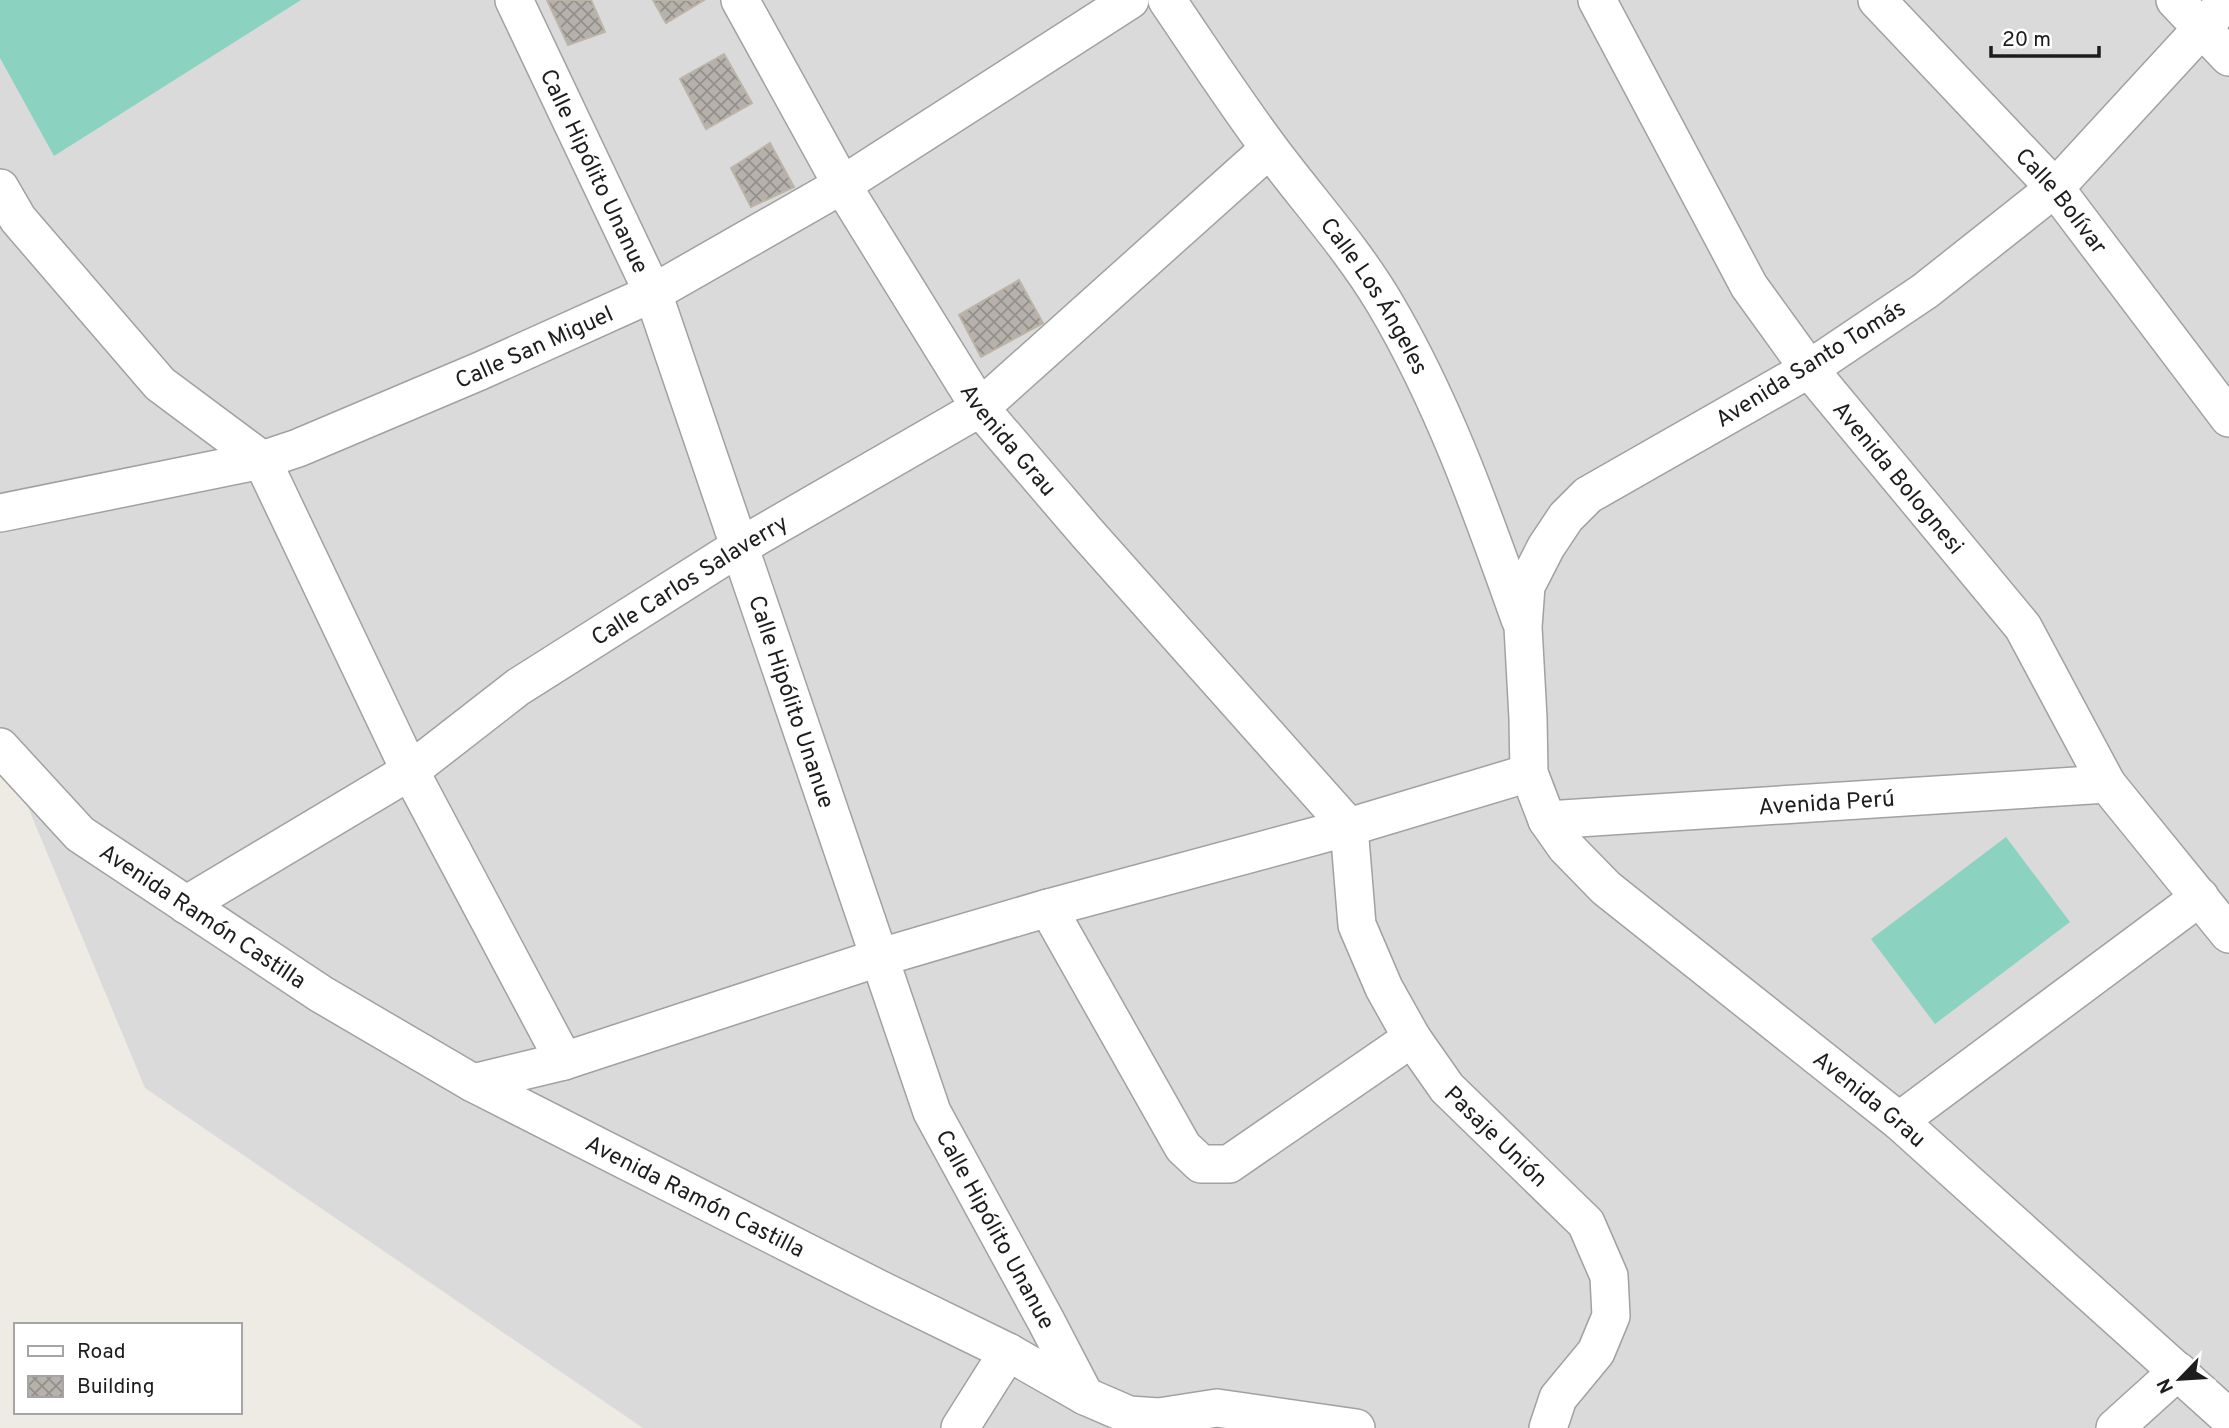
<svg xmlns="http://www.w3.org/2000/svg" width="2229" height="1428" font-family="Overpass,sans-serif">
  <defs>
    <pattern id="building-cross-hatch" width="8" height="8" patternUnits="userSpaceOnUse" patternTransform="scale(1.75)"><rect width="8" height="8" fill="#b6b1aa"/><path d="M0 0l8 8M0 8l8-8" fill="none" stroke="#938f8a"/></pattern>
  </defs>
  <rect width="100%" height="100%" fill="#edebe4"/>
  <!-- residential -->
  <polygon fill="#dbdada" points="0,0 2229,0 2229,1428 643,1428 145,1088 0,740"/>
  <!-- pitch -->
  <g fill="#8bd3c0">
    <polygon points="0,0 301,0 54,156 0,58"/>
    <polygon points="2006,837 2070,922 1935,1024 1871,939"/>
  </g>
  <!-- building -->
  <g fill="url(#building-cross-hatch)" stroke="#bdb4a8" stroke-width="2">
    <polygon points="547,0 591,0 605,32 568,45"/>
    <polygon points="653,0 704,0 666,23"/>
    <polygon points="724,54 752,103 706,129 680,79"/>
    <polygon points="770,143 794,187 751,207 731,168"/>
    <polygon points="1019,280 1043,323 981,357 959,315"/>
  </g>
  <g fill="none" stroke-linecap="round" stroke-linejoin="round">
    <!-- minor casing -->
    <g stroke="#a1a1a1" stroke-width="40">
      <g id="minor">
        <path id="s1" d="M514,0L653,293L932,1112L1046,1321L1085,1396"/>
        <path id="s2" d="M740,0L842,185L980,408L1087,533L1349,827L1357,925L1384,988L1412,1038L1447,1088L1586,1223L1609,1276L1611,1316L1596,1352L1558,1398L1548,1428"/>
        <path id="s3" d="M1167,0C1201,50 1234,101 1270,149C1308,200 1351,247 1384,302C1443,401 1482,512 1520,619"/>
        <path id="s4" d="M1597,0L1749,286L1809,369L2023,627L2107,784L2229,934"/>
        <path id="s5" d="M1877,0L2055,188L2229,418"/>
        <polyline points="2175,0 2229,57"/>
        <path id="s6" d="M2228,0L2055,188L1925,291L1809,369L1588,495L1566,517L1546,547L1526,586L1523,627L1528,718L1529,773L1547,820L1566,847L1606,888L1899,1121L2229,1418"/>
        <polyline points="0,188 18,219 160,384 262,460 410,771 564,1061"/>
        <path id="s7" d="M0,513L262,460L298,448L480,371L653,293L842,185L1130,0"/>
        <path id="s8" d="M0,747L80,834L321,994L473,1083L879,1289L1008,1352L1085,1396L1129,1415L1159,1417L1217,1408L1356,1428"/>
        <path id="s9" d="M1547,820L2107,784"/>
        <path id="s10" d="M186,905L410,771L518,687L739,547L980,408L1269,149"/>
        <polyline points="1048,908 1183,1147 1201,1164 1229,1164 1412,1038"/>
        <polyline points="473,1083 564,1061 878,958 1048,908 1349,827 1529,773"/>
        <polyline points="1899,1121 2200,897"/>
        <polyline points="960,1428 1008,1352"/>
        <polyline points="2115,1428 2178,1371"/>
      </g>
    </g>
    <!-- minor -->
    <use href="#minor" stroke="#fff" stroke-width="37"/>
  </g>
  <g text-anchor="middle" stroke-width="5" stroke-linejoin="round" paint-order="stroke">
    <!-- street labels -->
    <g font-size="23" fill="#1d1d1d" stroke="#fff">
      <text dy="8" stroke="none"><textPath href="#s1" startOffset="189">Calle Hipólito Unanue</textPath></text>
      <text dy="8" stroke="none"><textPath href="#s5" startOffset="273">Calle Bolívar</textPath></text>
      <text dy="8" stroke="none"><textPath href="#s3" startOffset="362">Calle Los Ángeles</textPath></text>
      <text dy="8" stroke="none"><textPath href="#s7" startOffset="562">Calle San Miguel</textPath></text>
      <text transform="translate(1810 363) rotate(-32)" y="8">Avenida Santo Tomás</text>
      <text dy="8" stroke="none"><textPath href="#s2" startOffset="516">Avenida Grau</textPath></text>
      <text dy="8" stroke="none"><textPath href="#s4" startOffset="567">Avenida Bolognesi</textPath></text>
      <text dy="8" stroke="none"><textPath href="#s10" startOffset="600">Calle Carlos Salaverry</textPath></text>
      <text dy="8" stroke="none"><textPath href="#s1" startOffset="756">Calle Hipólito Unanue</textPath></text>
      <text dy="8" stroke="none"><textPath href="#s9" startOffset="280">Avenida Perú</textPath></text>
      <text dy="8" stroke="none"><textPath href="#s8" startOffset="266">Avenida Ramón Castilla</textPath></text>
      <text dy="8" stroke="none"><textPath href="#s6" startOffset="1592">Avenida Grau</textPath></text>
      <text dy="8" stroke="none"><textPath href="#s2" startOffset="1386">Pasaje Unión</textPath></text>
      <text dy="8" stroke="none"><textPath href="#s8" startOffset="833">Avenida Ramón Castilla</textPath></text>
      <text dy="8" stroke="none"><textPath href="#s1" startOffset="1323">Calle Hipólito Unanue</textPath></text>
    </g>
  </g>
  <!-- legend -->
  <rect x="14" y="1323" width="228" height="91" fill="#ffffff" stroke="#a5a5a5" stroke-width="2"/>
  <rect x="28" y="1346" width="35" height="10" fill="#ffffff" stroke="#a5a5a5" stroke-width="2"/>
  <text x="77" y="1358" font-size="21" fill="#1d1d1d">Road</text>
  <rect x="28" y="1376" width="35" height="21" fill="url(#building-cross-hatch)" stroke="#a5a5a5" stroke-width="2"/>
  <text x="77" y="1393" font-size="21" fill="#1d1d1d">Building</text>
  <!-- north arrow -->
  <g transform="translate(2180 1379) rotate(245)" stroke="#ffffff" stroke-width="5" paint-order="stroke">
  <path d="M0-5L12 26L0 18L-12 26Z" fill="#1d1d1d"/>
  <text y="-10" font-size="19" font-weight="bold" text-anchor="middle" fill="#1d1d1d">N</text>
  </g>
  <!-- scale -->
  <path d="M1991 46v10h108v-10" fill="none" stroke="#1d1d1d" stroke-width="3.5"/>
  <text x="2002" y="46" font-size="21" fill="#1d1d1d" stroke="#ffffff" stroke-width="5" paint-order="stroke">20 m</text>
</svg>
